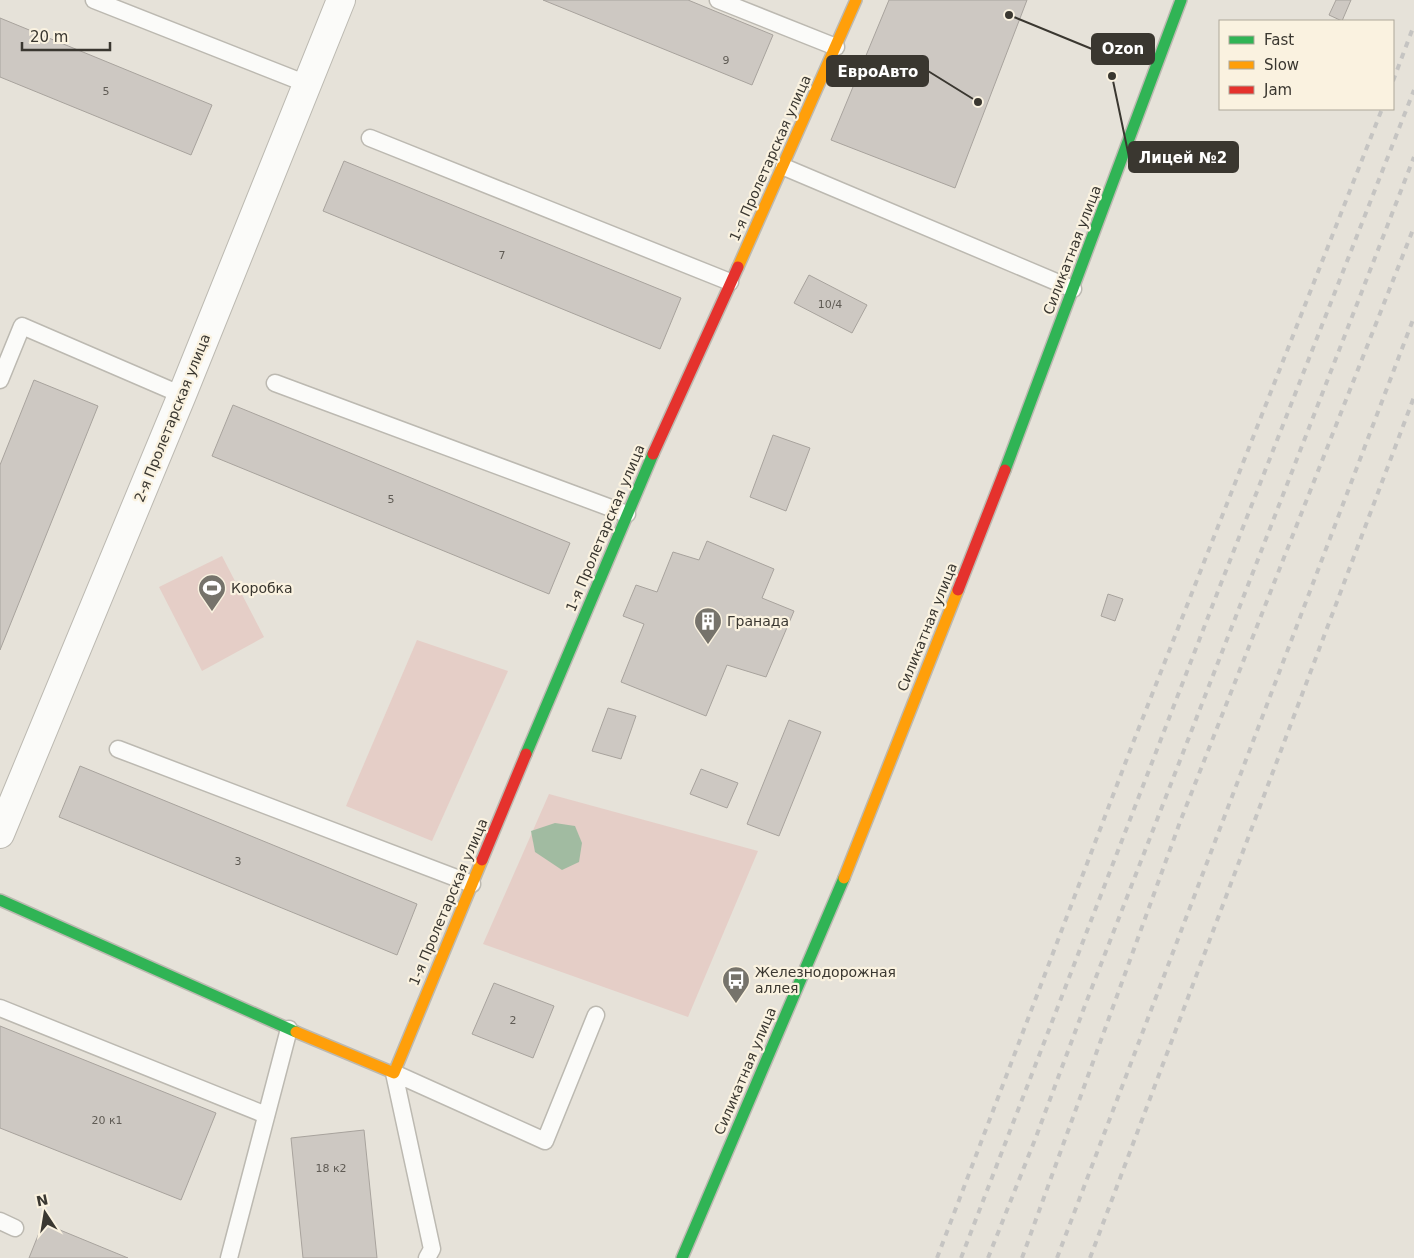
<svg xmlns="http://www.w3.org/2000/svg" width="1414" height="1258" font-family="'DejaVu Sans',sans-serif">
  <rect width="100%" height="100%" fill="#e6e2d9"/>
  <!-- green -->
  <g fill="#e5cec7">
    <polygon points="222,556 264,637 202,671 159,587"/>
    <polygon points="417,640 508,671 432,841 346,806"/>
    <polygon points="549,794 758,851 688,1017 483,944"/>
  </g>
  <!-- water -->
  <polygon fill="#a1bba1" points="555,823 575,826 582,843 579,862 562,870 535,852 531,831"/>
  <!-- building -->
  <g fill="#cdc8c2" stroke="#a8a39d">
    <polygon points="543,0 688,0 773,35 752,85"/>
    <polygon points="889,0 1027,0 955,188 831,140"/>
    <polygon points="1336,0 1351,0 1342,21 1329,15"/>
    <polygon points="0,18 212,105 191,155 0,77"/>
    <polygon points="344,161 681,298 660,349 323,211"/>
    <polygon points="809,275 867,305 852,333 794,303"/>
    <polygon points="34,380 98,406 0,650 0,465"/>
    <polygon points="233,405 570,543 549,594 212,456"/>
    <polygon points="773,435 810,448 786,511 750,497"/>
    <polygon points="707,541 774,569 762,598 794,611 766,677 727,665 706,716 621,682 644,624 623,616 636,585 657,592 673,552 699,560"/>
    <polygon points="1108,594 1123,599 1115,621 1101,616"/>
    <polygon points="608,708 636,716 621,759 592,751"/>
    <polygon points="789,720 821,732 779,836 747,824"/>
    <polygon points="80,766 417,904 397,955 59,817"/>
    <polygon points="701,769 738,783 727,808 690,794"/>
    <polygon points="494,983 554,1006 533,1058 472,1034"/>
    <polygon points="0,1026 216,1113 181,1200 0,1128"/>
    <polygon points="364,1130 377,1258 303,1258 291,1138"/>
    <polygon points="43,1223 128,1258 29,1258"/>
  </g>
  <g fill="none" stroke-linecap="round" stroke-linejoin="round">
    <!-- lane casing -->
    <g stroke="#bcb9b1" stroke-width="19">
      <g id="lane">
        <polyline points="94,0 307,84"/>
        <polyline points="718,0 836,47"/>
        <polyline points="370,138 730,282"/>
        <polyline points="784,167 1073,289"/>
        <polyline points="0,380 22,326 182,395"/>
        <polyline points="275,383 627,514"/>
        <polyline points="118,749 472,884"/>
        <polyline points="0,1008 266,1115"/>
        <polyline points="0,1221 15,1228"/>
        <polyline points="229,1258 289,1029"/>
        <polyline points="427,1258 432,1249 394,1073 545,1141 596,1015"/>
      </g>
    </g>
    <!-- street casing -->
    <g stroke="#bcb9b1" stroke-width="30">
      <polyline id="street" points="0,834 182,395 341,0"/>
    </g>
    <!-- fast casing -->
    <g stroke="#bcb9b1" stroke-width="14">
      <g id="fast">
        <polyline points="1005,470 1181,0"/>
        <polyline points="526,754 653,454"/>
        <polyline points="0,900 296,1032"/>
        <polyline points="682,1258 844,878"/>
      </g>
    </g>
    <!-- slow casing -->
    <g stroke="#bcb9b1" stroke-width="14">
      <g id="slow">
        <polyline points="738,267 856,0"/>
        <polyline points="844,878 958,590"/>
        <polyline points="296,1032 394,1073 482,860"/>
      </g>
    </g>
    <!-- jam casing -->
    <g stroke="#bcb9b1" stroke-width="14">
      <g id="jam">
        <polyline points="653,454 738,267"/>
        <polyline points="958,590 1005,470"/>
        <polyline points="482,860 526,754"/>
      </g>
    </g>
    <!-- lane -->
    <use href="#lane" stroke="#fbfbf9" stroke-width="16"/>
    <!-- street -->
    <use href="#street" stroke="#fbfbf9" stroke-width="28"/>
    <!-- fast -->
    <use href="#fast" stroke="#30b455" stroke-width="11"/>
    <!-- slow -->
    <use href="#slow" stroke="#ff9f0a" stroke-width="11"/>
    <!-- jam -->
    <use href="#jam" stroke="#e5322d" stroke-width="11"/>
    <!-- rail -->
    <g stroke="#c5c4c2" stroke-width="4" stroke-dasharray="6 6" stroke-linecap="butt">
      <polyline points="1393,81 1414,25"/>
      <polyline points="937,1258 1131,748 1382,109"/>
      <polyline points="961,1258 1220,586 1414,90"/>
      <polyline points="988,1258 1036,1137 1084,1008 1414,157"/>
      <polyline points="1022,1258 1180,822 1414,227"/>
      <polyline points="1057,1258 1414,317"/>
      <polyline points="1090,1258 1414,397"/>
    </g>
  </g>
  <!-- icons -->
  <defs>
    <g id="stadium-pin" transform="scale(1.4375)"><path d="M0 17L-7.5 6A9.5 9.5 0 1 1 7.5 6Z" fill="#76736b" stroke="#faf2e0"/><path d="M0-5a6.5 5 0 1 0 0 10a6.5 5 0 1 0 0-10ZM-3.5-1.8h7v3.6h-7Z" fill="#fff"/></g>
    <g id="building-pin" transform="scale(1.4375)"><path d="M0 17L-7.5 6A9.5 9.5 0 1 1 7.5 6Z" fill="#76736b" stroke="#faf2e0"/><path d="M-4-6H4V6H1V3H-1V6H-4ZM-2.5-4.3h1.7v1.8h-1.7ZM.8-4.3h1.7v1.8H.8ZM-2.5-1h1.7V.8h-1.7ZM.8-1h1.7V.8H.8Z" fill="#fff"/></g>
    <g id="bus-pin" transform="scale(1.4375)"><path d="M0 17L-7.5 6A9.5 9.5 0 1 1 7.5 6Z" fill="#76736b" stroke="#faf2e0"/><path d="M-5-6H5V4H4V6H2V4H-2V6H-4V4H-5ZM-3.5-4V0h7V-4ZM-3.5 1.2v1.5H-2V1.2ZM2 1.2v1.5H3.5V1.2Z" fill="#fff"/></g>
  </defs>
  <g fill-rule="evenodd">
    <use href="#stadium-pin" x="212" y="588"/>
    <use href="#building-pin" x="708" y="621"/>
    <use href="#bus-pin" x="736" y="980"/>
  </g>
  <g text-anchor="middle" stroke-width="4.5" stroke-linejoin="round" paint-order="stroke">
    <!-- number labels -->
    <g font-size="11" fill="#5f5b54">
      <text x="726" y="64">9</text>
      <text x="106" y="95">5</text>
      <text x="502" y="259">7</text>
      <text x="830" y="308">10/4</text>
      <text x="391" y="503">5</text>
      <text x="238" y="865">3</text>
      <text x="513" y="1024">2</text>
      <text x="107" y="1124">20 к1</text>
      <text x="331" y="1172">18 к2</text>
    </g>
    <!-- street labels -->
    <g font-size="14" fill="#3a3730" stroke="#faf2e0">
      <text transform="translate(770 158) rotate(-66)" y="5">1-я Пролетарская улица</text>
      <text transform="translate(1072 250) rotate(-69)" y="5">Силикатная улица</text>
      <text transform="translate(172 418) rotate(-68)" y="5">2-я Пролетарская улица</text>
      <text transform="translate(605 528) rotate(-67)" y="5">1-я Пролетарская улица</text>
      <text transform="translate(927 627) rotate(-68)" y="5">Силикатная улица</text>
      <text transform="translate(448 902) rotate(-67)" y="5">1-я Пролетарская улица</text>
      <text transform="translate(745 1071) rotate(-67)" y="5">Силикатная улица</text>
    </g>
    <!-- poi labels -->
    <g font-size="14" fill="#3a3730" stroke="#faf2e0" text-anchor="start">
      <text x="231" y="593">Коробка</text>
      <text x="727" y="626">Гранада</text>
      <text x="755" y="977">Железнодорожная<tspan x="755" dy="16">аллея</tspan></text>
    </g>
  </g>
  <!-- callouts -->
  <path fill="none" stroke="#3a3730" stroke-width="2" d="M1009 15L1092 49M978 102L928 71M1112 76L1129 157"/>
  <g fill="#3a3730" stroke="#faf2e0" stroke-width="2">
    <circle cx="1009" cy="15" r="5"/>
    <circle cx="978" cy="102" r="5"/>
    <circle cx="1112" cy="76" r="5"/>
  </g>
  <g fill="#3a3730" stroke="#3a3730" stroke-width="2">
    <rect x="1092" y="34" width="62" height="30" rx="5"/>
    <rect x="827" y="56" width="101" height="30" rx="5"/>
    <rect x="1129" y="142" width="109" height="30" rx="5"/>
  </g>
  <g font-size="15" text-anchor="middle" font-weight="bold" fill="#fff">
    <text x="1123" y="54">Ozon</text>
    <text x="878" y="77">ЕвроАвто</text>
    <text x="1183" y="163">Лицей №2</text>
  </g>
  <!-- legend -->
  <rect x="1219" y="20" width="175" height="90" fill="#faf2e0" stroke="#ada79a"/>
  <rect x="1229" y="36" width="25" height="8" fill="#30b455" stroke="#ada79a"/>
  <text x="1264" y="45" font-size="15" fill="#3a3730">Fast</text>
  <rect x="1229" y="61" width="25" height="8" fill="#ff9f0a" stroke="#ada79a"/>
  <text x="1264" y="70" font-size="15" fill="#3a3730">Slow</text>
  <rect x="1229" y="86" width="25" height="8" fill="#e5322d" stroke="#ada79a"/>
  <text x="1264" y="95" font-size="15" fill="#3a3730">Jam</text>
  <!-- north arrow -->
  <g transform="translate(45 1213) rotate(348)" stroke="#faf2e0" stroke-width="4" paint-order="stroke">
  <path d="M0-4L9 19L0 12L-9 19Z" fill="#3a3730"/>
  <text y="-8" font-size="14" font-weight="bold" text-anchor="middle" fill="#3a3730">N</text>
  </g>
  <!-- scale -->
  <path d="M22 42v8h88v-8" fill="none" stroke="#3a3730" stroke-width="2.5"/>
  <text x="30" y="42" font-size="15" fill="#3a3730" stroke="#faf2e0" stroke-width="4" paint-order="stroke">20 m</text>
</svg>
